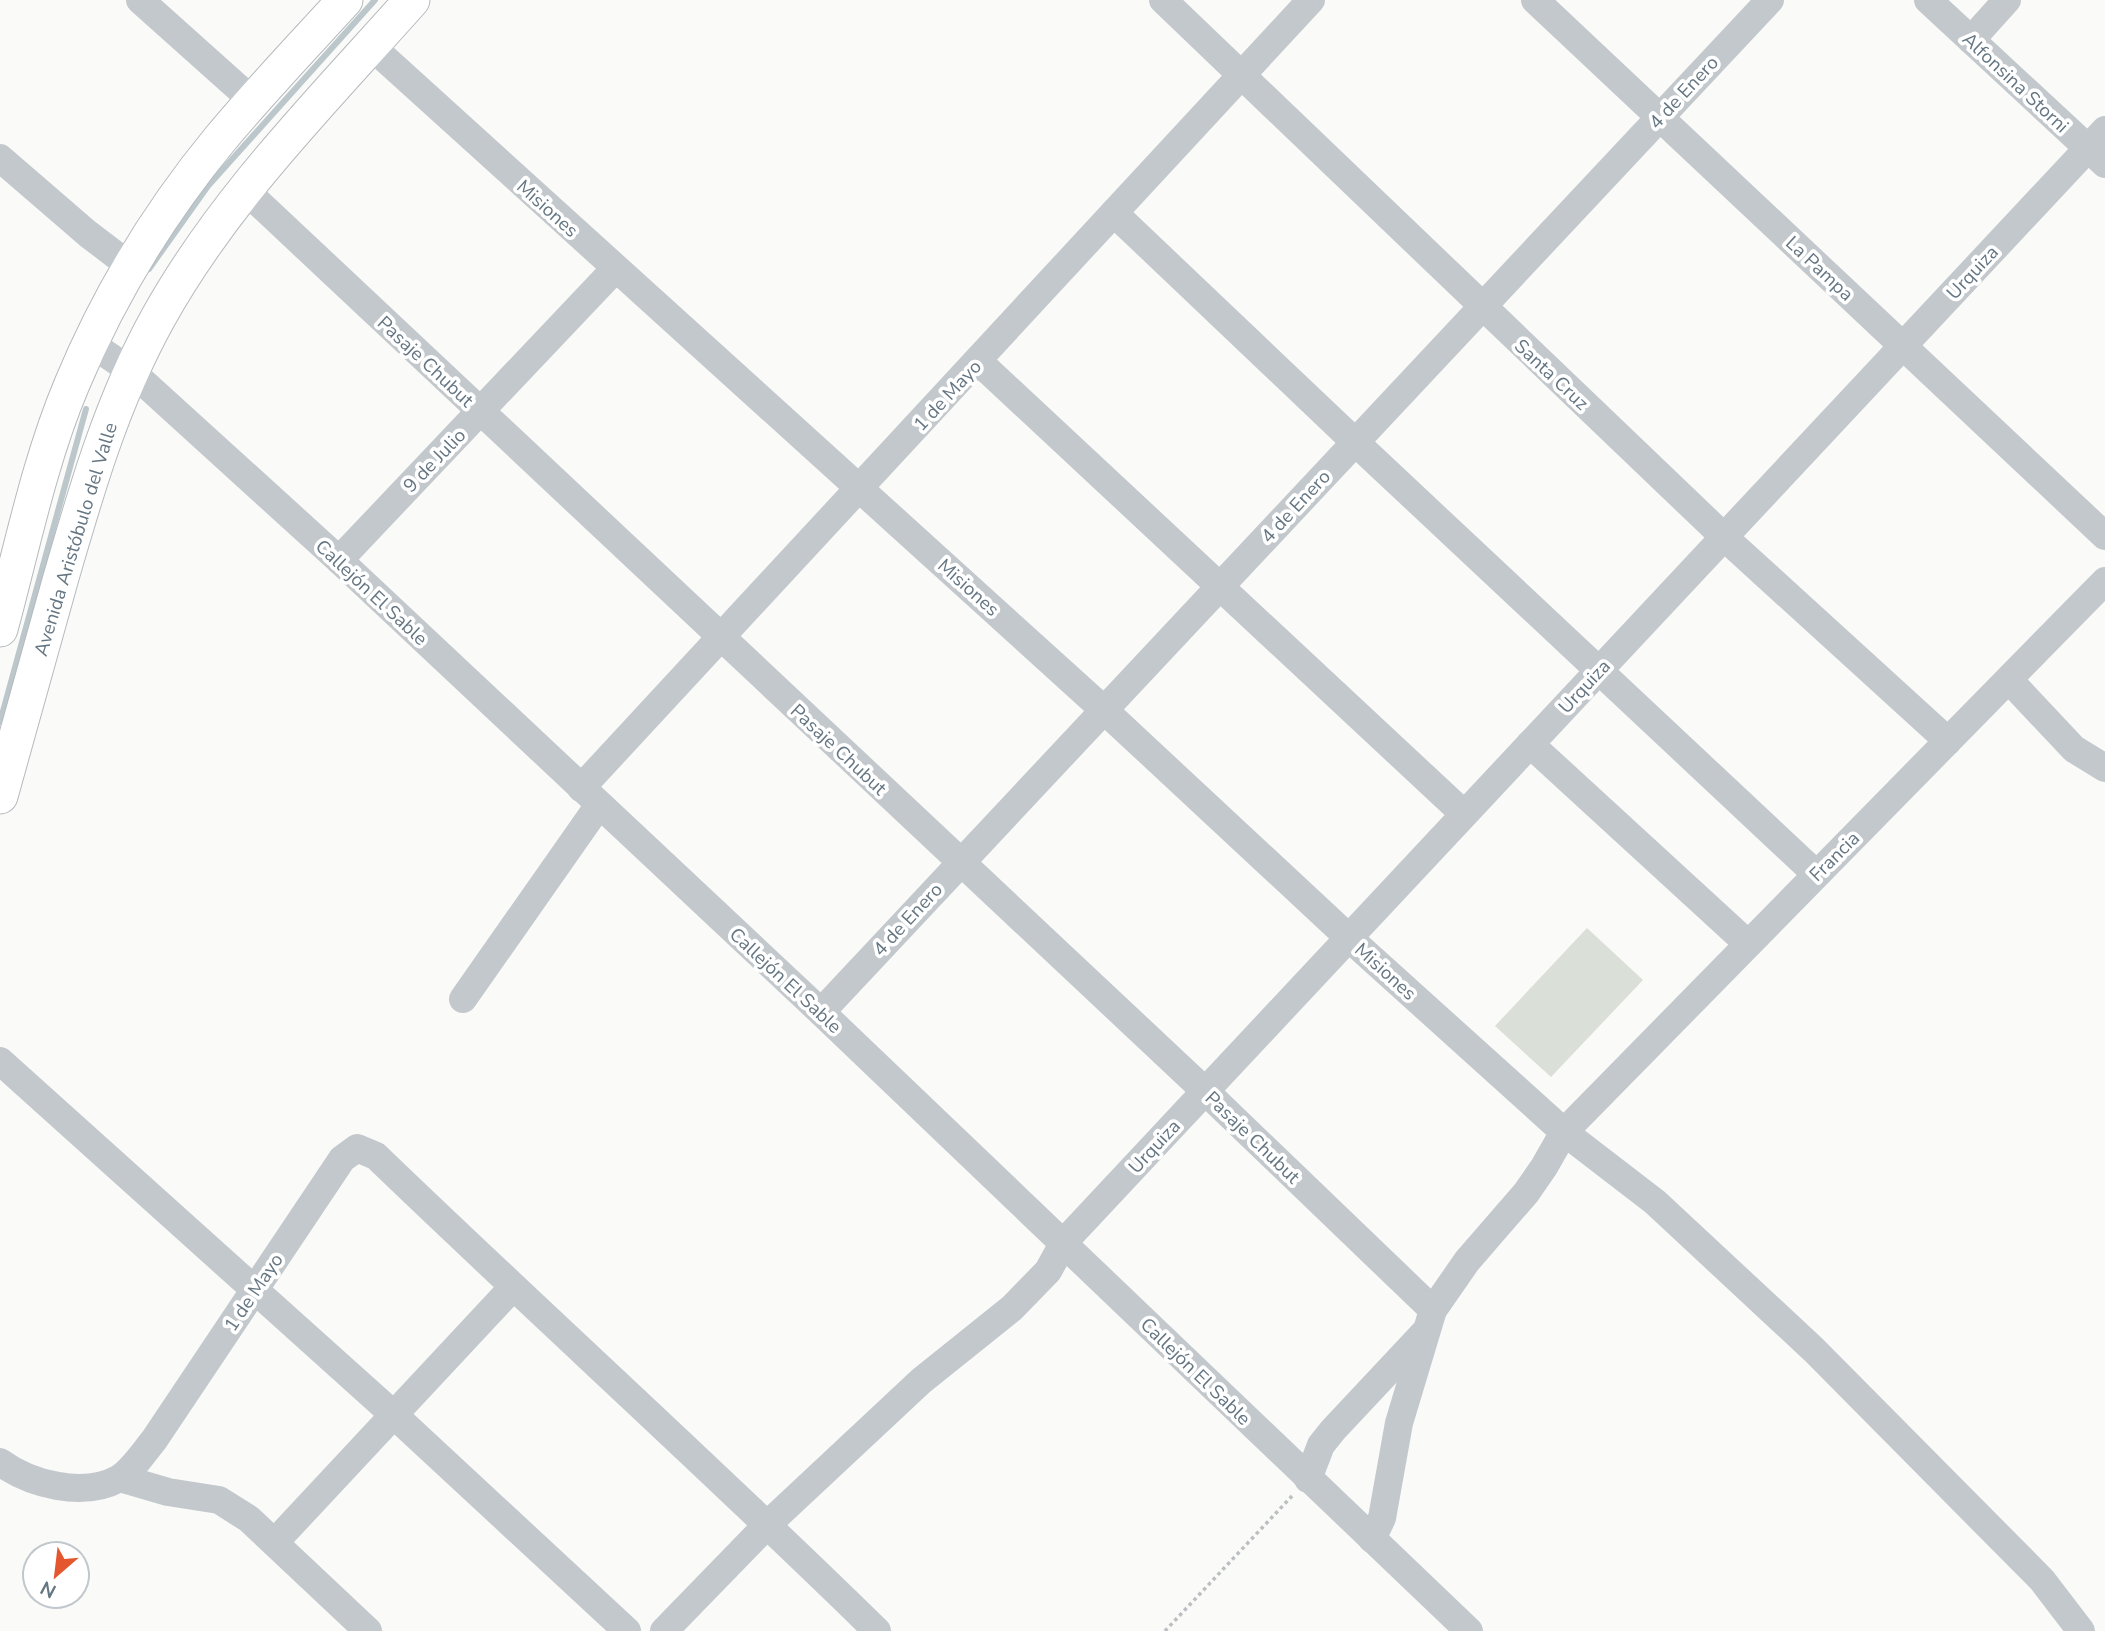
<svg xmlns="http://www.w3.org/2000/svg" width="2105" height="1631" font-family="'Nunito Sans',sans-serif">
  <rect width="100%" height="100%" fill="#fafaf8"/>
  <!-- green -->
  <polygon fill="#dadfd7" points="1587,928 1643,980 1551,1077 1495,1026"/>
  <g fill="none" stroke-linecap="round" stroke-linejoin="round">
    <!-- stream -->
    <g stroke="#bbc7cb" stroke-width="6">
      <polyline points="149,269 208,186 375,0"/>
      <polyline points="0,722 86,409"/>
    </g>
    <!-- major casing -->
    <g stroke="#b5babe" stroke-width="37">
      <g id="major">
        <path d="M0,629C22,548 39,462 72,384C109,295 159,213 220,139C260,91 303,46 345,0"/>
        <path d="M0,796C20,724 40,653 60,581C86,491 112,401 158,318C224,199 322,101 412,0"/>
      </g>
    </g>
    <!-- path -->
    <polyline stroke="#bbbfc2" stroke-width="3.5" stroke-dasharray="3.5 3.5" stroke-linecap="butt" points="1165,1631 1292,1496"/>
    <!-- minor -->
    <g stroke="#c3c8cc" stroke-width="28">
      <polyline points="140,0 253,101"/>
      <polyline points="1163,0 1724,537 1948,741"/>
      <polyline points="1535,0 2105,536"/>
      <polyline points="1928,0 2105,164"/>
      <polyline points="1971,40 2007,0"/>
      <polyline points="371,46 1104,710 1349,938 1564,1132 1655,1202 1814,1350 2042,1580 2081,1631"/>
      <polyline points="0,158 88,234 130,266"/>
      <polyline points="244,189 1205,1091 1433,1310"/>
      <polyline points="1114,213 1355,442 1816,874"/>
      <polyline points="90,343 131,371 339,560 821,1012 1469,1631"/>
      <polyline points="978,361 1464,814"/>
      <polyline points="339,560 615,269"/>
      <polyline points="2009,680 2074,749 2105,768"/>
      <polyline points="1530,744 1747,943"/>
      <polyline points="581,788 1311,0"/>
      <polyline points="463,999 599,805"/>
      <polyline points="821,1012 1770,0"/>
      <polyline points="0,1061 394,1415 627,1631"/>
      <path d="M0,1462C30,1484 83,1498 118,1479C131,1472 144,1452 154,1440L342,1159L357,1148L376,1156C542,1316 713,1470 877,1631"/>
      <polyline points="120,1478 168,1492 219,1500 249,1519 368,1631"/>
      <polyline points="1308,1479 1321,1445 1333,1430 1423,1334"/>
      <polyline points="1372,1539 1382,1518 1399,1423 1433,1310 1467,1261 1526,1193 1544,1167 1564,1132 2105,581"/>
      <polyline points="275,1542 513,1287"/>
      <polyline points="664,1631 768,1524 921,1381 1012,1308 1048,1271 1064,1242 2105,130"/>
    </g>
    <!-- major -->
    <use href="#major" stroke="#fff" stroke-width="35"/>
  </g>
  <g text-anchor="middle" stroke-width="7" stroke-linejoin="round" paint-order="stroke">
    <!-- street labels -->
    <g font-size="19" fill="#657683" stroke="#fff">
      <text transform="translate(2016 82) rotate(43)" y="7">Alfonsina Storni</text>
      <text transform="translate(1683 92) rotate(-47)" y="7">4 de Enero</text>
      <text transform="translate(548 208) rotate(42)" y="7">Misiones</text>
      <text transform="translate(1820 268) rotate(43)" y="7">La Pampa</text>
      <text transform="translate(1972 272) rotate(-47)" y="7">Urquiza</text>
      <text transform="translate(426 361) rotate(43)" y="7">Pasaje Chubut</text>
      <text transform="translate(1552 374) rotate(43)" y="7">Santa Cruz</text>
      <text transform="translate(947 395) rotate(-47)" y="7">1 de Mayo</text>
      <text transform="translate(434 460) rotate(-46)" y="7">9 de Julio</text>
      <text transform="translate(1295 506) rotate(-47)" y="7">4 de Enero</text>
      <text transform="translate(75 539) rotate(-73)" y="7">Avenida Aristóbulo del Valle</text>
      <text transform="translate(969 587) rotate(42)" y="7">Misiones</text>
      <text transform="translate(372 592) rotate(43)" y="7">Callejón El Sable</text>
      <text transform="translate(1584 686) rotate(-47)" y="7">Urquiza</text>
      <text transform="translate(839 749) rotate(43)" y="7">Pasaje Chubut</text>
      <text transform="translate(1834 856) rotate(-45)" y="7">Francia</text>
      <text transform="translate(907 919) rotate(-47)" y="7">4 de Enero</text>
      <text transform="translate(1386 971) rotate(42)" y="7">Misiones</text>
      <text transform="translate(786 980) rotate(43)" y="7">Callejón El Sable</text>
      <text transform="translate(1253 1137) rotate(44)" y="7">Pasaje Chubut</text>
      <text transform="translate(1154 1146) rotate(-47)" y="7">Urquiza</text>
      <text transform="translate(253 1292) rotate(-56)" y="7">1 de Mayo</text>
      <text transform="translate(1196 1371) rotate(44)" y="7">Callejón El Sable</text>
    </g>
  </g>
  <!-- north arrow -->
  <g transform="translate(56 1575) rotate(208)"><circle r="33" fill="#ffffff" stroke="#c1c8cd" stroke-width="2"/>
  <path d="M0-5L12 26L0 18L-12 26Z" fill="#e4572e"/>
  <text y="-10" font-size="19" font-weight="bold" text-anchor="middle" fill="#657683">N</text>
  </g>
</svg>
